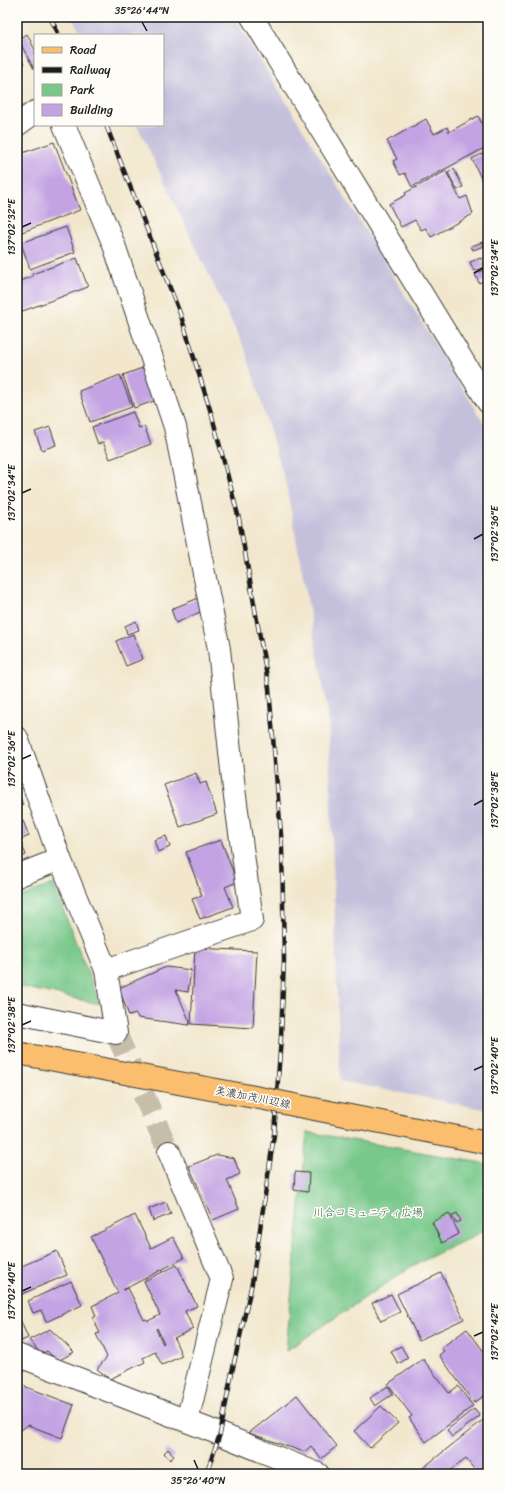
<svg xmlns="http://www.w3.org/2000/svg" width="505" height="1491" font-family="Sriracha,'Klee One',sans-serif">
  <rect width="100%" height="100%" fill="#fdfcf7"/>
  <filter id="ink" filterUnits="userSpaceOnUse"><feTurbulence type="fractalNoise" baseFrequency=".025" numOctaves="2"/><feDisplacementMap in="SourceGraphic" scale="8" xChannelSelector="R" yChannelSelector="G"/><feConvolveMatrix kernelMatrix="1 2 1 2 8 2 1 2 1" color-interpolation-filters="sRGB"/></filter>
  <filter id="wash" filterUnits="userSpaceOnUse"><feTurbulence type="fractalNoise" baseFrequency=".012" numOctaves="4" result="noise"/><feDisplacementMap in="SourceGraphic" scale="16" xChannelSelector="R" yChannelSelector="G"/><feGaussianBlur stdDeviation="0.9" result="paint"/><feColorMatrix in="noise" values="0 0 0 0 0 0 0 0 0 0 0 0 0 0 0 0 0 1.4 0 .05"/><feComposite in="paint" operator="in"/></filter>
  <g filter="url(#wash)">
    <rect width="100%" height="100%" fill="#f2e7cd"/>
    <!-- industrial -->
    <polygon fill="#c4c0db" points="71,17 234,17 488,430 488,1110 340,1081 328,712 286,484 246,352 137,125 163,125 163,35 82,35"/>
    <!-- green -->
    <g fill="#78c88a" stroke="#4a7253">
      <polygon points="53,884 100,1004 17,986 17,898"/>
      <polygon points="307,1132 488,1164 488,1229 412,1266 286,1351"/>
    </g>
    <g id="blocks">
      <!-- building -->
      <g fill="#c3a3e3" fill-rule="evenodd">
        <polygon points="27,34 35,50 35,68 34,69 18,39"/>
        <polygon points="17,54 24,64 17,69"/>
        <polygon points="478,116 488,135 488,146 412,187 405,173 400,175 393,161 397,159 387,141 426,119 434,134 447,127 449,132"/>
        <polygon points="54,142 80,210 17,234 17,155"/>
        <polygon points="488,151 488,193 472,159"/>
        <polygon points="454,169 463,187 457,190 448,173"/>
        <polygon points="446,171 460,199 467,196 473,214 431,237 426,228 421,230 415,220 401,227 389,204 406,195 405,193"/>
        <polygon points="66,227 75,252 30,269 21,243"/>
        <polygon points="483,242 484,246 473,250 471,246"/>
        <polygon points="77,258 88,287 20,312 17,303 17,282 33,276 32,274"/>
        <polygon points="481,258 485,267 474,271 470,262"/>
        <polygon points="486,269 488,279 479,283 475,274"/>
        <polygon points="486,294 488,297 488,306 483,295"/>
        <polygon points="145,367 157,400 134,408 123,375"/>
        <polygon points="120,375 132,407 90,422 79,391"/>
        <polygon points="133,412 139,428 144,426 151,444 110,459 103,442 98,444 92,427"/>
        <polygon points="50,427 56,445 42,450 35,432"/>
        <polygon points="204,596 209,608 176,623 171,609"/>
        <polygon points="136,621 139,630 127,634 125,626"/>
        <polygon points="133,634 143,659 126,666 116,641"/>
        <polygon points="196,773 200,784 206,782 217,814 180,827 164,785"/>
        <polygon points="17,790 23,805 17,807"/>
        <polygon points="23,821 29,836 20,840 26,855 17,859 17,823"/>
        <polygon points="166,836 170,847 158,852 154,840"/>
        <polygon points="221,840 237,882 225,887 233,907 200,919 192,899 202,896 186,852"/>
        <polygon points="195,948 257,951 253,1028 191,1024"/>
        <polygon points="166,967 191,970 188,992 176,990 190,1022 189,1025 138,1018 136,1014 129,1016 119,988"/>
        <polygon points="217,1155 234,1158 240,1174 227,1180 239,1209 213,1220 189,1166"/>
        <polygon points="295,1172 309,1173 308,1192 294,1190"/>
        <polygon points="166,1202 171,1214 153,1221 149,1209"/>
        <polygon points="449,1213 459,1234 442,1243 432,1222"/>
        <polygon points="457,1213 461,1221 456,1223 452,1216"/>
        <path d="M135,1215L151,1248L173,1237L184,1258L123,1290L128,1288L144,1320L146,1319L148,1321L160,1315L144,1281L177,1265L197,1306L185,1311L193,1329L174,1338L182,1356L162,1365L155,1352L143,1358L145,1362L110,1379L97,1369L107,1357L96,1334L100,1333L93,1318L96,1316L92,1306L118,1293L91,1237ZM157,1328L164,1343L163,1344L156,1329Z"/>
        <polygon points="57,1251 67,1275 19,1295 17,1292 17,1279 19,1278 17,1274 17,1268"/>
        <polygon points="441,1273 464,1319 419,1340 397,1294"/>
        <polygon points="71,1281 82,1305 46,1322 41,1310 33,1313 28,1301"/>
        <polygon points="391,1294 400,1312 381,1321 372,1303"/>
        <polygon points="17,1312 28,1338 19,1342 17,1337"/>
        <polygon points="50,1329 74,1352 58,1361 47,1351 41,1354 29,1340"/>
        <polygon points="467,1329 488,1357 488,1393 474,1403 439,1355 444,1351 441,1348"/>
        <polygon points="401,1346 408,1358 398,1364 391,1351"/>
        <polygon points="423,1359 449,1393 458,1386 473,1406 426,1442 409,1418 412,1416 388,1384"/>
        <polygon points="21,1385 74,1405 62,1438 28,1425 17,1433 17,1387"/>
        <polygon points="388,1386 393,1394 375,1406 370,1398"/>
        <polygon points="297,1395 337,1446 321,1459 311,1446 304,1452 249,1433"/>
        <polygon points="381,1406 398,1423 370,1448 354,1431"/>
        <polygon points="474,1409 480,1416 452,1437 447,1430"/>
        <polygon points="488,1416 488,1474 478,1474 466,1459 445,1474 427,1474 423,1468"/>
        <polygon points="168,1449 174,1456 170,1460 164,1453"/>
      </g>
    </g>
  </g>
  <g filter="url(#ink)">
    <use href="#blocks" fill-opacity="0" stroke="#3c3a37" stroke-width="1"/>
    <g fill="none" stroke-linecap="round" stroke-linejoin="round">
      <!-- minor-tunnel -->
      <polyline stroke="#c7beaa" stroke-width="22" stroke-dasharray="22 11" stroke-linecap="butt" points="116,1033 169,1152"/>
      <!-- minor casing -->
      <g stroke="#3c3a37" stroke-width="24">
        <g id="minor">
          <polyline points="252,17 488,402"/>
          <polyline points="17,125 35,112"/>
          <polyline points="64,125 114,245 175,427 219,649 234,789 252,920 106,970"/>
          <polyline points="17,738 60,859 106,970 116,1033 17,1013"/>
          <polyline points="17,876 60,859"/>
          <polyline points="169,1152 222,1279 187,1421"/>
          <polyline points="17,1355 220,1434 318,1474"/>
        </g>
      </g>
      <!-- major casing -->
      <g stroke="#3c3a37" stroke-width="24">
        <g id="major">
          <polyline points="17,1053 265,1099"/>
          <polyline points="299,1106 488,1143"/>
        </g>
      </g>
      <!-- minor -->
      <use href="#minor" stroke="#fff" stroke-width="22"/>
      <!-- major -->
      <use href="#major" stroke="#fbbe6e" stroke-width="22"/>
      <!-- rail casing -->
      <g stroke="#1c1c1c" stroke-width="4.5">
        <g id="rail">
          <polyline points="50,17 59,35"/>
          <polyline points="106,125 181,316 212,416 239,519 269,688 282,847 284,960 281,1037 274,1135 252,1283 232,1372 220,1434 206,1474"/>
        </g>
      </g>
      <!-- rail -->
      <use href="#rail" stroke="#fdfcf7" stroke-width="3" stroke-dasharray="9" stroke-linecap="butt"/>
      <!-- major-bridge casing -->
      <g stroke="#3c3a37" stroke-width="24" stroke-linecap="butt">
        <polyline id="major-bridge" points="265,1099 299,1106"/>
      </g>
      <!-- major-bridge -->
      <use href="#major-bridge" stroke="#fbbe6e" stroke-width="22"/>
    </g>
  </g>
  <!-- ticks -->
  <path fill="none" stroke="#1c1c1c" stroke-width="1.5" d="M142,22L147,31M22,227L31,223M474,273L483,268M22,493L31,489M474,539L483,534M22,759L31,755M474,805L483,800M22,1025L31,1021M474,1070L483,1066M22,1291L31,1287M474,1336L483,1332M194,1460L198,1469"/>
  <g text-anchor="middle" stroke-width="3" stroke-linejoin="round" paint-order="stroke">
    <!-- street labels -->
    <g font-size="11" fill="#1c1c1c" stroke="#fdfcf7">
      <text transform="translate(253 1097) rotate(11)" y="4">美濃加茂川辺線</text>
    </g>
    <!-- park labels -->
    <g font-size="11" fill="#416148" stroke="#fdfcf7">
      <text x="368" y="1216">川合コミュニティ広場</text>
    </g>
  </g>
  <!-- margin -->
  <rect width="505" height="1491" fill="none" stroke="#fdfcf7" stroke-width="44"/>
  <!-- legend -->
  <rect x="34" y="34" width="130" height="92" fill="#fdfcf7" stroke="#a3a29f"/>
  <rect x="42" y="47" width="20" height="6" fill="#fbbe6e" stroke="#a3a29f"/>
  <text x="70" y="54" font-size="12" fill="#1c1c1c">Road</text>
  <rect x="42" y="67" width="20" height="6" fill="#1c1c1c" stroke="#a3a29f"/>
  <text x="70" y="74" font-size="12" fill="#1c1c1c">Railway</text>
  <rect x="42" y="84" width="20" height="12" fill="#78c88a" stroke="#a3a29f"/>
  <text x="70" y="94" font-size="12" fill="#1c1c1c">Park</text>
  <rect x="42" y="104" width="20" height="12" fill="#c3a3e3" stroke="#a3a29f"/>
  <text x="70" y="114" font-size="12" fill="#1c1c1c">Building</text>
  <rect x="22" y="22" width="461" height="1447" fill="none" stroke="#1c1c1c" stroke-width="1.5"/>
  <g font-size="10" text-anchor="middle" fill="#1c1c1c">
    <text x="142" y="14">35°26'44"N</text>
    <text transform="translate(11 227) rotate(-90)" y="4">137°02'32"E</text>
    <text transform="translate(494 268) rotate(-90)" y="4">137°02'34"E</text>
    <text transform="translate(11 493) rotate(-90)" y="4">137°02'34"E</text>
    <text transform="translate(494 534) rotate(-90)" y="4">137°02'36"E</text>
    <text transform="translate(11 759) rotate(-90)" y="4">137°02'36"E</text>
    <text transform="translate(494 800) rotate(-90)" y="4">137°02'38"E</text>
    <text transform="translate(11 1025) rotate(-90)" y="4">137°02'38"E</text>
    <text transform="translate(494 1066) rotate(-90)" y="4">137°02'40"E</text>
    <text transform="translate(11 1291) rotate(-90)" y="4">137°02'40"E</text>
    <text transform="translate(494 1332) rotate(-90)" y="4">137°02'42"E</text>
    <text x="198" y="1484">35°26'40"N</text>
  </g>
</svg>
